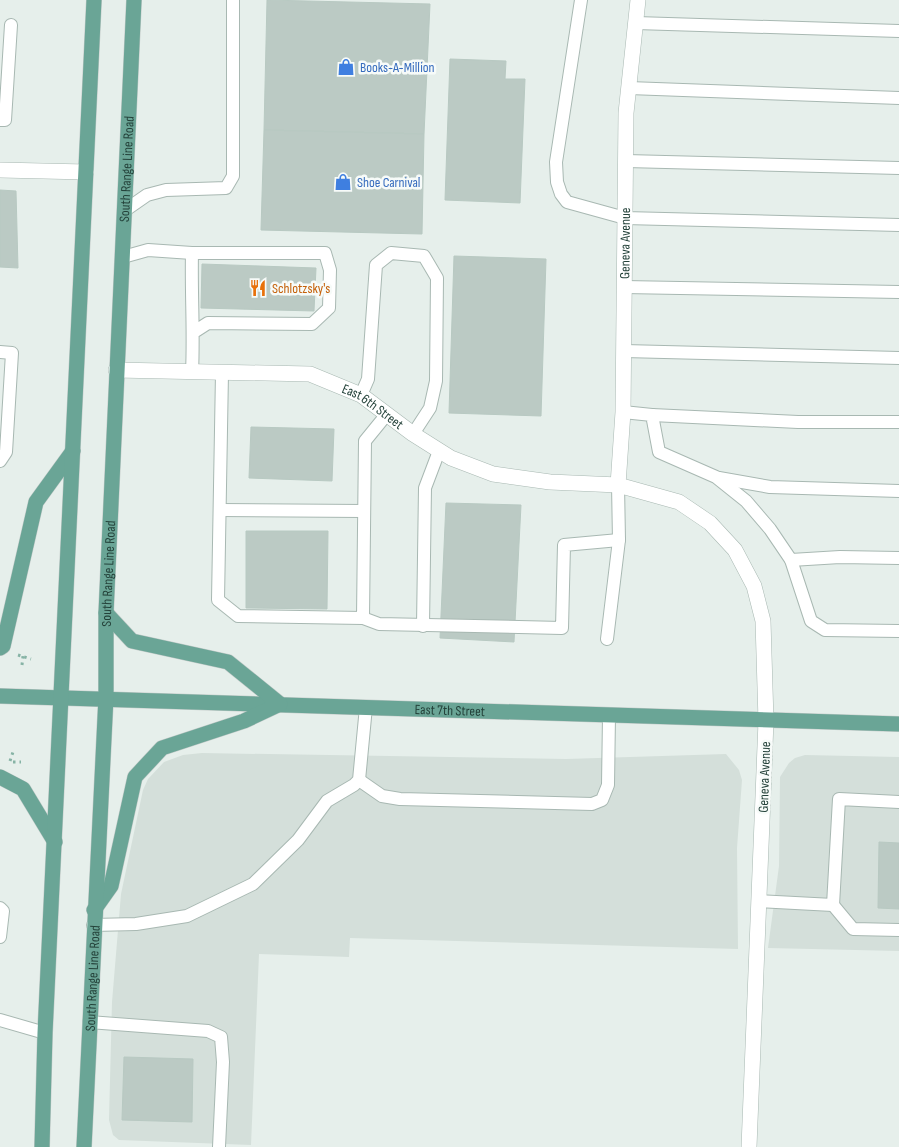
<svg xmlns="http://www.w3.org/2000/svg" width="899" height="1147" font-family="'Sofia Sans Condensed',sans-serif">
  <rect width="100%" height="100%" fill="#e6efeb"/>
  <!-- built -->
  <g fill="#d4dfda">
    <polygon points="202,753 566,759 726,754 739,770 742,780 737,848 738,949 350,938 349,957 259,954 251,1145 119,1140 113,1135 109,1120 112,1002 121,894 143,790 148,779 164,762 183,755"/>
    <polygon points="805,755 899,757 899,951 768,948 779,866 780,777 789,763 795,758"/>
  </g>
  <!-- building -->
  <g fill="#bbcac4" stroke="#b8c9c2">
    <polygon points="267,0 430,4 424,134 264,130"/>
    <polygon points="450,59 506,61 505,79 525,79 520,203 445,200"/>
    <polygon points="264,130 424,134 422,234 261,230"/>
    <polygon points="0,190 16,191 18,268 0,267"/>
    <polygon points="454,256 546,259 541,416 449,413"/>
    <polygon points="202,264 316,268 314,311 201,308"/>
    <polygon points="251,427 334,429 332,481 249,478"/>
    <polygon points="446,503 521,505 514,642 440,638"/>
    <polygon points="246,531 328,531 327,609 246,608"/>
    <polygon points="879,842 899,843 899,909 878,908"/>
    <polygon points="124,1057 193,1059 192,1122 122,1120"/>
  </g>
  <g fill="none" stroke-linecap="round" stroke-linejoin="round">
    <!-- lane casing -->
    <g stroke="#a8b8b2" stroke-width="14">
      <g id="lane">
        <polyline points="581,0 556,162 557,182 561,194 567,202 625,218 899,225"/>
        <polyline points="636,23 899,31"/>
        <polyline points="629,88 899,98"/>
        <polyline points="0,120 5,120 11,25"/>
        <polyline points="626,161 899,168"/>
        <polyline points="124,211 147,195 166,190 226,188 233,176 233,0"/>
        <polyline points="123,257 148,250 192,253"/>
        <polyline points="624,287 899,292"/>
        <polyline points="624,351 899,358"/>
        <polyline points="0,352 12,353 6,452 0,461"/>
        <path d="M192,372C194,332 191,293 192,253H325L330,270L329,308L312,324L208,323L194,332"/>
        <polyline points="222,373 218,600 238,616 363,618 365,441 387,414"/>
        <polyline points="361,395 368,379 376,265 391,253 424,256 437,278 436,381 430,408 413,434"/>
        <polyline points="623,412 652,415 659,452 716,477 746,501 770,529 791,560 811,621 825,630 899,631"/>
        <polyline points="652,415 798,422 899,422"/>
        <polyline points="719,478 770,487 899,491"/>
        <polyline points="220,510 364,511"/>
        <polyline points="791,560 840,557 899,558"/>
        <polyline points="363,618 379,624 562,628 564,545 619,540"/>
        <polyline points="423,626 425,488 439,451"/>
        <polyline points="607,639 619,540 618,485"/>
        <polyline points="359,780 382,796 400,799 592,804 602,800 608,785 609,716"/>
        <polyline points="759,901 833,905 839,799 899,802"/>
        <polyline points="833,905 853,929 899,930"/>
        <polyline points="0,908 3,911 0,937"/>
        <polyline points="93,925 136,924 187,916 253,884 298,840 327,801 354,785 359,780 366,707"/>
        <polyline points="0,1020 45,1033"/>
        <polyline points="89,1022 208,1031 221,1037 223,1062 219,1147"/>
      </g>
    </g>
    <!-- street casing -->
    <g stroke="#a8b8b2" stroke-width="16">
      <g id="street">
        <polyline points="0,170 86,172"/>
        <path id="s1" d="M116,370L310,374L361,395L413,434L451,458L493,474L550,482L618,485L679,502L710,523L735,550L754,586L763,621L766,721L749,1147"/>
        <path id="s2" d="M618,485L623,412L626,113L638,0"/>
      </g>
    </g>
    <!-- primary casing -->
    <g stroke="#c2cac8" stroke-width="16">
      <g id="primary">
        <polyline points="0,648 3,646 36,502 73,451"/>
        <path id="s3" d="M0,696L899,724"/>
        <polyline points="0,777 23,789 55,842"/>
        <polyline points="94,910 111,886 135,777 162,748 244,721 280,704 228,662 132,641 106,613"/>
        <polyline points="42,1147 45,1033 94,0"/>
        <path id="s4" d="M84,1147L106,697V613L134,0"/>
      </g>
    </g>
    <!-- path -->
    <g stroke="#86b3a5" stroke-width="3" stroke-dasharray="2.5 4" stroke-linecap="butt">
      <polyline points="18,655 31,659"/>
      <polyline points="22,665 23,656"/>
      <polyline points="10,761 13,752"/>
      <polyline points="13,762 21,762"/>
    </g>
    <!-- lane -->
    <use href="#lane" stroke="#fff" stroke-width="12"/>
    <!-- street -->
    <use href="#street" stroke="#fff" stroke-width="15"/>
    <!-- primary -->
    <use href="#primary" stroke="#6aa596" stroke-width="15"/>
  </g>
  <!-- icons -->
  <defs>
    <g id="shop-bare" transform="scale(1.35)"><path d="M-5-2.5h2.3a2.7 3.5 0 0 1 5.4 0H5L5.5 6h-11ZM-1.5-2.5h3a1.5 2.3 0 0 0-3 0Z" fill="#3f7fe0" stroke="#f7fbf9" stroke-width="2.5" paint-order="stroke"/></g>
    <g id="restaurant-bare" transform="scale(1.35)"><path d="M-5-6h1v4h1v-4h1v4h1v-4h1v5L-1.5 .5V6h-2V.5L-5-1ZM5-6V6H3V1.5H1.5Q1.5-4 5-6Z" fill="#e8710a" stroke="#f7fbf9" stroke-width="2.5" paint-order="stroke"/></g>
  </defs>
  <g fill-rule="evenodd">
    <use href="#shop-bare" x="346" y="67"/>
    <use href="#shop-bare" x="343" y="182"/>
    <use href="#restaurant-bare" x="258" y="288"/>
  </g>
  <g text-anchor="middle" stroke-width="5" stroke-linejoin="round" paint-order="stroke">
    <!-- shop labels -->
    <g font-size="14" fill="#366cbe" stroke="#f7fbf9" text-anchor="start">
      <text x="360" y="72">Books-A-Million</text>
      <text x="357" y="187">Shoe Carnival</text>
    </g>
    <!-- street labels -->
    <g font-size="14" fill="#24423a" stroke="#f7fbf9">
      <text dy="5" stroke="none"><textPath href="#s4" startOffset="979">South Range Line Road</textPath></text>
      <text dy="5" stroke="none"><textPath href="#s2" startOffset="242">Geneva Avenue</textPath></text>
      <text dy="5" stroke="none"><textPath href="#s1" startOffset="265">East 6th Street</textPath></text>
      <text dy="5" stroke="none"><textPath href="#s4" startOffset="574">South Range Line Road</textPath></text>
      <text dy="5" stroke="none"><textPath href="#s3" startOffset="450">East 7th Street</textPath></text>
      <text transform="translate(764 777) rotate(-88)" y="5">Geneva Avenue</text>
      <text dy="5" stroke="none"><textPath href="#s4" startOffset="169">South Range Line Road</textPath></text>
    </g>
    <!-- food labels -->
    <g font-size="14" fill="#c56008" stroke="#f7fbf9" text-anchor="start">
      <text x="272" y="293">Schlotzsky's</text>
    </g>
  </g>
</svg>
